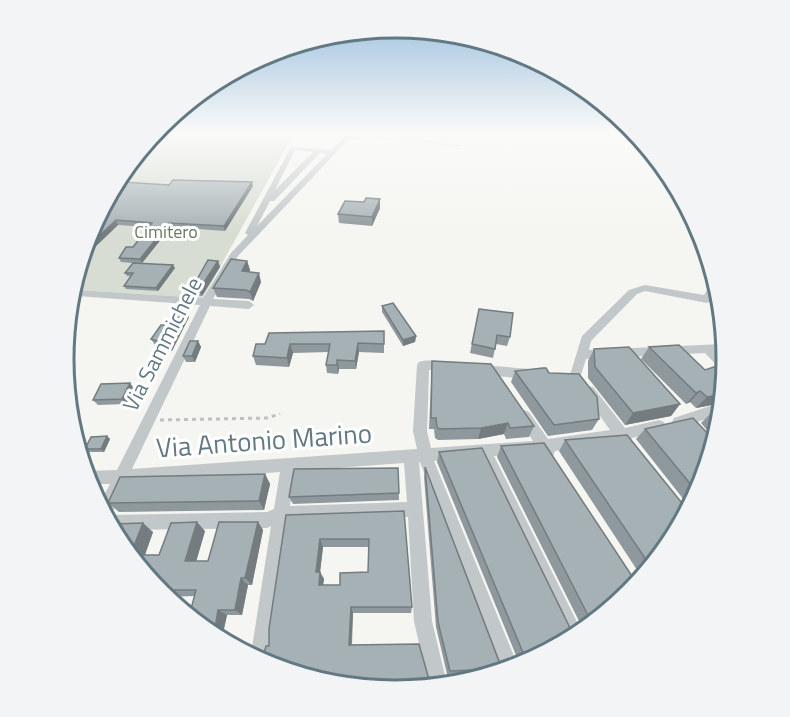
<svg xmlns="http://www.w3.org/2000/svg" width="790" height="717" font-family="'Titillium Web',sans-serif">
  <rect width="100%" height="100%" fill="#f5f5f1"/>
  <!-- green -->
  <polygon fill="#d7ddd2" points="155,133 294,133 203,298 77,290 89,231"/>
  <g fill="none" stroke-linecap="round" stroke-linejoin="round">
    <!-- path-far1 -->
    <polyline stroke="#bec0c2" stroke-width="1.5" stroke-dasharray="1.5 1.5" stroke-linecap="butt" points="370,136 463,146"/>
    <!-- path -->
    <polyline stroke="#bec0c2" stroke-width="3" stroke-dasharray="4 4" stroke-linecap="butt" points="160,420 267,418 280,414"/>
    <!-- minor -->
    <g fill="#c2c7c9" fill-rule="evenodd">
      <path d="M348,133H354L351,137H355L360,133H367L358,140H348L238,256L213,299L249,301L254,305L249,309L210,306L132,469L417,449L413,431L417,365L419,362C428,359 442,361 451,364L453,367L451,370H429L427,431L431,448L533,441L517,416L519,412L524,410L529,412L548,439L610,430L582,391L583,387L588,386L593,387L625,428L659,420L664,422L666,426L664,430L632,438L630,443L625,445L619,441L555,451L553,456L548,457L541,453L494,456L579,626L565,636L480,457L434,461L518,666L500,669L420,462H419L432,621L446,680L428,683L414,621L408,517L288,522L268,665L251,654L271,526L267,528L119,530L100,503L110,484H88L86,471L117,470L200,305L77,296V290L203,298L231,253L248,235L245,233L291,147L331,150ZM295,150L313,152L275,190ZM320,153L327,154L257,226L270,201H274ZM404,463L407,502L290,506L295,471ZM280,472L274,509L267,512L111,515L126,484Z"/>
      <polygon points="645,285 704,295 709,287 712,286 714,296 711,301 707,303 645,291 637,294 591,341 589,350 723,344 725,352 719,353 726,360 724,371 721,370 705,353 586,359 580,378 572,378 570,375 582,336 629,290"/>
      <polygon points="482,365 530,369 534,371 536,374 534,377 530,379 482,375 478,373 476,370 478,367"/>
      <polygon points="716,404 715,416 679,428 674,426 672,422 674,418"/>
    </g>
  </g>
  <!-- wall -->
  <g fill="#8f989c" fill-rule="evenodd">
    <polygon points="169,185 253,186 225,231 171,227 142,263 175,268 158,291 126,289 124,286 131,276 127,276 125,273 133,263 121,262 119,258 133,247 149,227 118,225 96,246 86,245 89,231"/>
    <polygon points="380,199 380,208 372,226 339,223 338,214"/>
    <polygon points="218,261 220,267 202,296 194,295 191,290"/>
    <polygon points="247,261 250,270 249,272 261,282 253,301 249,299 217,297 213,288"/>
    <polygon points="382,306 416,336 415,342 403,346 382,312"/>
    <polygon points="479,309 510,337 507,346 496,344 493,358 470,353"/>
    <polygon points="186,311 189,317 172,351 155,345 151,339 167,325"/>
    <polygon points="384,331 384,353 359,352 356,369 339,369 338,374 327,373 326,365 329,352 293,353 289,367 256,365 253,356 265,344"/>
    <polygon points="198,341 201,347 195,362 186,362 183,356"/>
    <polygon points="649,347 705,370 717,404 696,408 690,402 686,404 641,359"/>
    <polygon points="594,349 680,404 671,416 625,425 588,378 588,361"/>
    <polygon points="432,361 534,426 529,437 506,439 504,434 478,439 438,440 435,438 434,429 429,429"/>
    <polygon points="515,371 549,373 599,419 592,430 548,436 511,382"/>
    <polygon points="130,383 134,389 127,404 98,405 93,400"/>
    <polygon points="716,411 711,435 701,423 712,412"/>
    <polygon points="645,429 701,486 688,505 636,439"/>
    <polygon points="107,436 110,439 104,452 88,452 85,449"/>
    <polygon points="565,440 686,508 641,576 559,451"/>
    <polygon points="501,446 629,593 581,625 497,457"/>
    <polygon points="439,452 572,632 522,665 520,665 437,462"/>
    <polygon points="425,467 502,669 469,675 469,673 447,674 436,627 424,477"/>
    <polygon points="398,468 399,500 293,504 289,497"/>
    <polygon points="265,474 270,484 264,510 119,512 108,503"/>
    <path d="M404,511L412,607L411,613H353L352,645L269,646L286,515ZM323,547H369L368,572L340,585H323L324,579L320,572Z"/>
    <polygon points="258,522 263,530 252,585 248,585 242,615 227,615 223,633 221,633 190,613 195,596 166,597 160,593 114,524 153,532 145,555 159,555 205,531 196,561 208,561"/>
  </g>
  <!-- shaded-wall -->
  <g fill="#747c7f">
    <polygon points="252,182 253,186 225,231 224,226"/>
    <polygon points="380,199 380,208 372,226 372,217"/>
    <polygon points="116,220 118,225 96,246 94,241"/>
    <polygon points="169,223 171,227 142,263 140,259"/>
    <polygon points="218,261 220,267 202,296 199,290"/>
    <polygon points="247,261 250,270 245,280 242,271"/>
    <polygon points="173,265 175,268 158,291 156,288"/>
    <polygon points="259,273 261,282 253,301 250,292"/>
    <polygon points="186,311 189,317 172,351 169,345"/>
    <polygon points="416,336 415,342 403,346 403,340"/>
    <polygon points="198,341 201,347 195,362 192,356"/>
    <polygon points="358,343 359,352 356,369 355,361"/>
    <polygon points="290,344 293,353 289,367 287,358"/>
    <polygon points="337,360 339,369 338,374 337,365"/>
    <polygon points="130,383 134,389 127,404 122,399"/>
    <polygon points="700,391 690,402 686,404 696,393"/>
    <polygon points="719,395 717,404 696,408 707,397"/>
    <polygon points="680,404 671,416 625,425 633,413"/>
    <polygon points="508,423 504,434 478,439 481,428"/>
    <polygon points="107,436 110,439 104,452 101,449"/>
    <polygon points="265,474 270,484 264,510 259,501"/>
    <polygon points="197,522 205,531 194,569 185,561"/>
    <polygon points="258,522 263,530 252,585 245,578"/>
    <polygon points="143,523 153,532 142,563 139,561 132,551"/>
    <polygon points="320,539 323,547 320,572 324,579 322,591 319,585 316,572"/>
    <polygon points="241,578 248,585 242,615 235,610"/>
    <polygon points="351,607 353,613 351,649 349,645"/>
    <polygon points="218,610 227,615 223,633 215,628"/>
    <polygon points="242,646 249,650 249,652 242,647"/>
  </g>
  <!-- building -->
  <g fill="#a6b1b5" stroke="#747c7f" stroke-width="1.5" fill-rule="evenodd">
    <polygon points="173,180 252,182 224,226 169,223 140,259 119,258 126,247 133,247 152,223 116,220 94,241 87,241 89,231 122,182 169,185"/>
    <polygon points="366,198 380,199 372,217 338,214 345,201 364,202"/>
    <polygon points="231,259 247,261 242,271 259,273 250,292 246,290 213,288"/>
    <polygon points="208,260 218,261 199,290 191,290"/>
    <polygon points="133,263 173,265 156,288 124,286 133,273 125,273"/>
    <polygon points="393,303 416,336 403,340 382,306"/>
    <polygon points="479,309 513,313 510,337 497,335 495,349 472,344"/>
    <polygon points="175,311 186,311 169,345 151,339 161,325 167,325"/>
    <polygon points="384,331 384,344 358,343 355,361 337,360 337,365 326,365 330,344 290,344 287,358 253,356 256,344 265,344 269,333"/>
    <polygon points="190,341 198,341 192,356 183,356"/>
    <polygon points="679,345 705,370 726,363 719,395 707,397 700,391 696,393 649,347"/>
    <polygon points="629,347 680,404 633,413 595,367 594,349"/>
    <polygon points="432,361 491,364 534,426 510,428 508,423 481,428 439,429 437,427 436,418 431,418"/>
    <polygon points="543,368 546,368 549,373 579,374 597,397 599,419 554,425 515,371"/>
    <polygon points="130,383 122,399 93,400 101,384"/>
    <polygon points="693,418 711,437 701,486 697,492 645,429"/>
    <polygon points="627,435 686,508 649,564 565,440"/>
    <polygon points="107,436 101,449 85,449 91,437"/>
    <polygon points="544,443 636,582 629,593 590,619 501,446"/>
    <polygon points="482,448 572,632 527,662 439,452"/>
    <polygon points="425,467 502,669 473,674 472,670 450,671 438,622"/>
    <polygon points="398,468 399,493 289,497 294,469"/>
    <polygon points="265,474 259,501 108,503 120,477"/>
    <path d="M404,511L412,607H351L349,645L419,644L430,683L394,690L268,665L262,661L266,646H269V629L286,515ZM320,539H369L368,572L340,573V585H319L320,572H316Z"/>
    <polygon points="197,522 185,561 208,561 219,522 258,522 245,578 241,578 235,610 218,610 215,628 190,613 196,590 159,590 135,555 159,555 171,523"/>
    <polygon points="143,523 132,551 114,524"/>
  </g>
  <!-- sky -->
  <linearGradient id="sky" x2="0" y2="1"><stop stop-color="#94bbdb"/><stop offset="0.57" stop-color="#fafaf9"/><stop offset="1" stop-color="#fafaf9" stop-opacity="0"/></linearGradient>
  <rect width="790" height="233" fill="url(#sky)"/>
  <g text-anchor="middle" stroke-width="6" stroke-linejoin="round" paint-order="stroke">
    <!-- far-park labels -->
    <g font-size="18" fill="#697b62" stroke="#fff">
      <text x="166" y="238">Cimitero</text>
    </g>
    <!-- street labels -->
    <g font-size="22" fill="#627984" stroke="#fff">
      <text transform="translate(162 344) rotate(-63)" y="8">Via Sammichele</text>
    </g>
    <!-- near-street labels -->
    <g font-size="27" fill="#627984" stroke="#fff">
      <text transform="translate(264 441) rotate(-4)" y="9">Via Antonio Marino</text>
    </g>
  </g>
  <!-- crop -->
  <path d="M0 0H790V717H0ZM74 359a321 321 0 1 1 642 0a321 321 0 1 1-642 0Z" fill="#f2f4f5" fill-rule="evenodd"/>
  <path fill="none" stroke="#627984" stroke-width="3" d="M74 359a321 321 0 1 1 642 0a321 321 0 1 1-642 0Z"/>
</svg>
